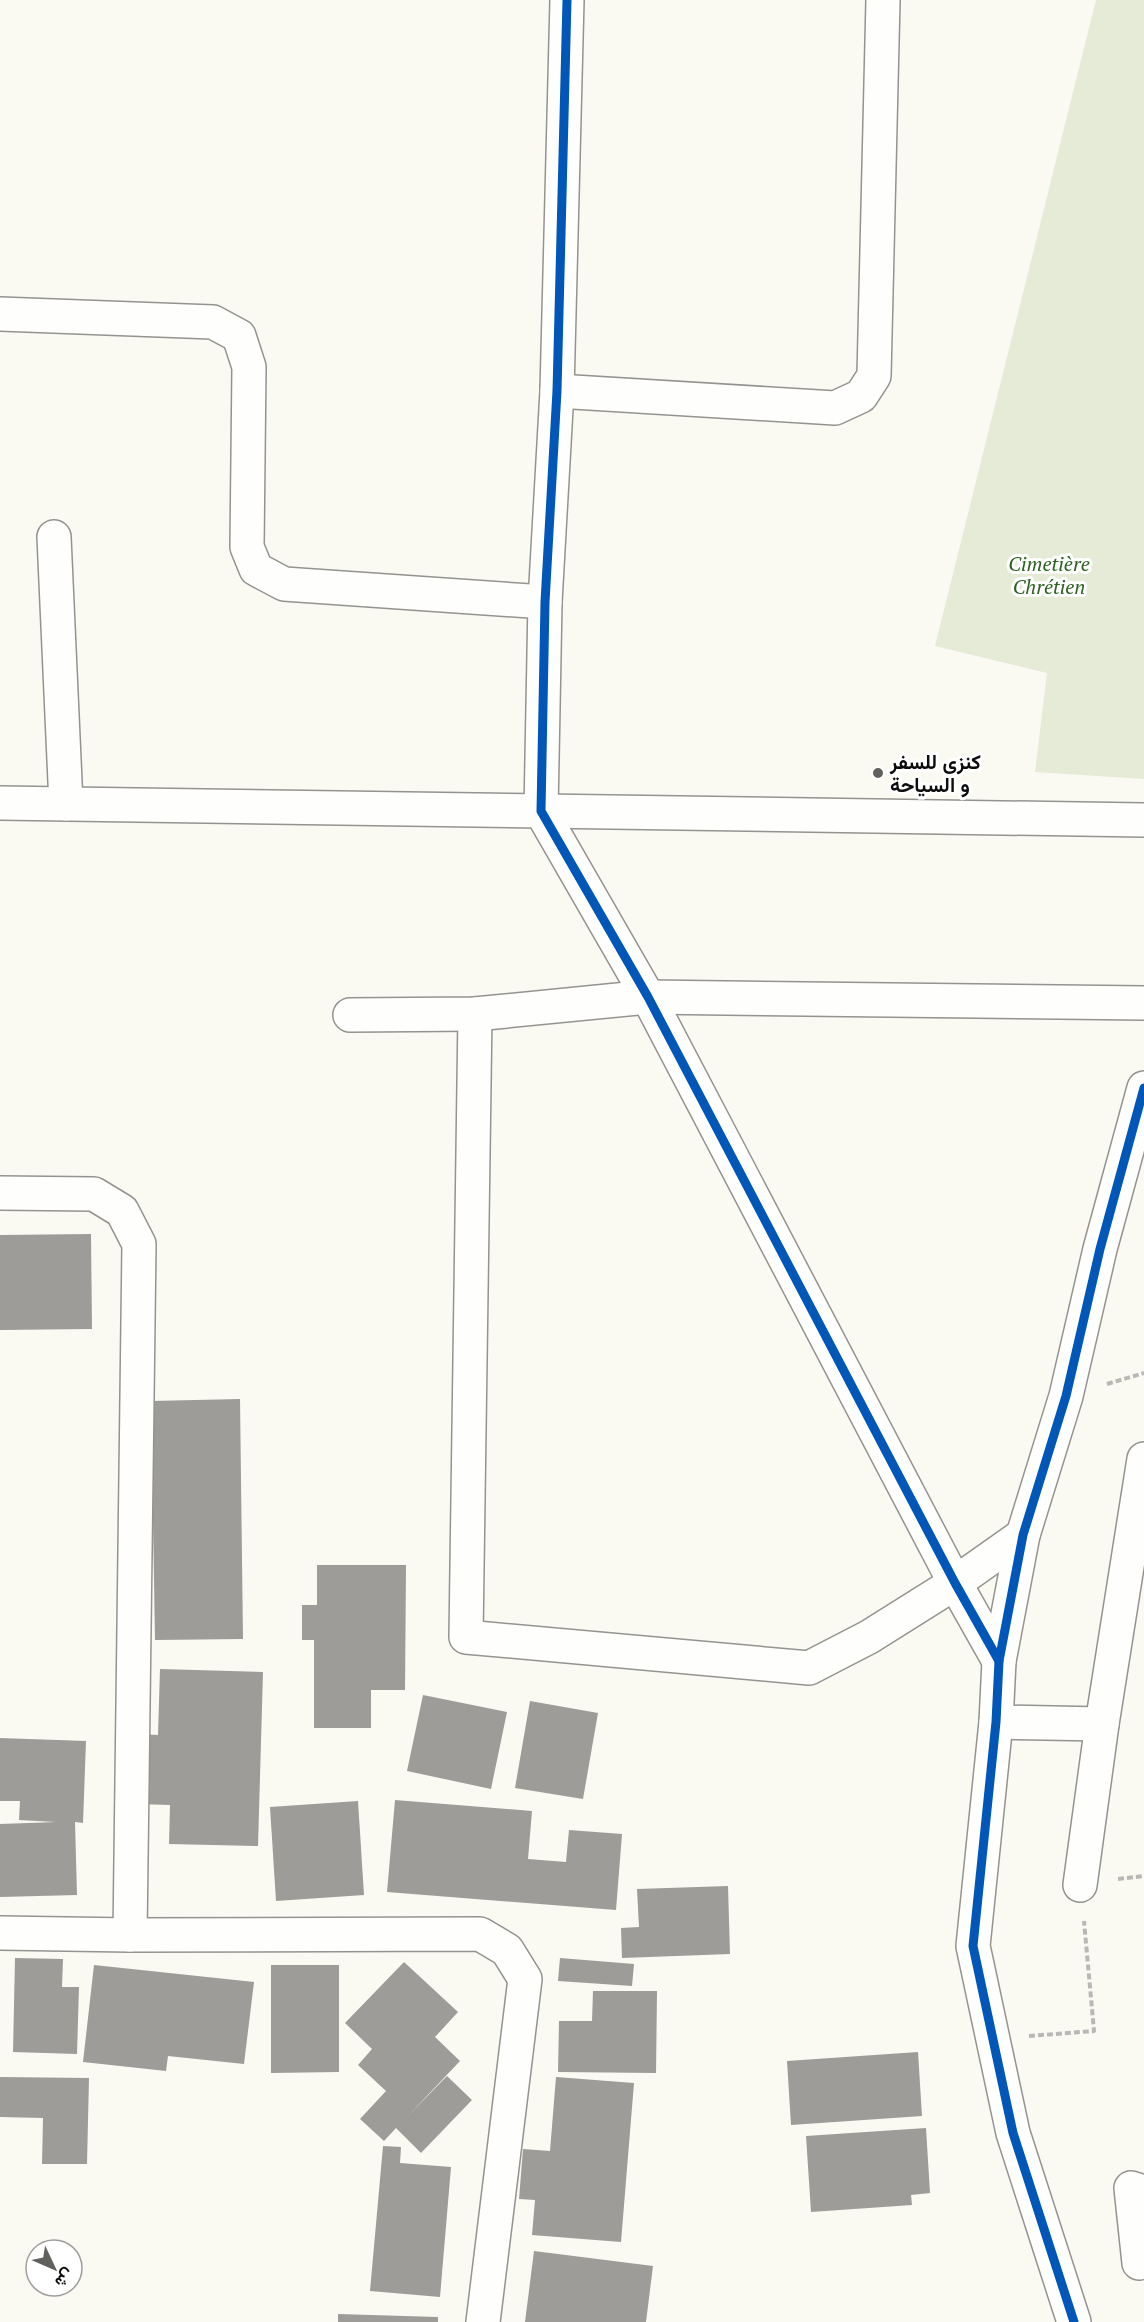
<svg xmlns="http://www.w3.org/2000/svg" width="1144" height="2322" font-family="'PT Serif',Vazirmatn,serif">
  <rect width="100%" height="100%" fill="#faf9f2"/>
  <!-- cemetery -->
  <polygon fill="#e5ebd7" points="1096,0 1144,0 1144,779 1035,772 1047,673 935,646"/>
  <!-- building -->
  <g fill="#9d9c98">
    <polygon points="91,1234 92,1329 0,1330 0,1235"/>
    <polygon points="240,1399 243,1639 155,1640 151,1401"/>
    <polygon points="317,1565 406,1565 405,1690 371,1690 371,1728 314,1728 314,1640 302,1640 302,1605 317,1605"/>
    <polygon points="160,1669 263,1672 258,1846 169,1844 170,1805 136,1804 138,1734 158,1735"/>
    <polygon points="423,1695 507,1712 491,1789 407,1771"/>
    <polygon points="530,1701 598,1713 583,1799 515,1788"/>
    <polygon points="0,1738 86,1741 83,1823 75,1822 77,1895 0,1897 0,1824 56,1822 19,1820 20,1801 0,1801"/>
    <polygon points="395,1800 532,1811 528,1859 566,1862 569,1830 622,1834 616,1910 387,1892"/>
    <polygon points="358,1801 364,1895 276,1901 270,1807"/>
    <polygon points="728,1886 730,1954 622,1958 621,1928 639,1927 637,1889"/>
    <polygon points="15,1958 63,1959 62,1987 79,1987 77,2054 13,2052"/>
    <polygon points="560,1958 634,1964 632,1986 558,1981"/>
    <polygon points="404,1962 458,2012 435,2037 460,2061 407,2117 447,2076 472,2100 421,2153 396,2128 384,2141 360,2119 386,2091 358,2065 372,2049 345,2023"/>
    <polygon points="94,1965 254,1982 244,2064 168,2056 166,2071 83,2062"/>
    <polygon points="271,1965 339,1965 339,2072 271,2073"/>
    <polygon points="593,1991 657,1991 656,2073 558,2072 559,2021 592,2021"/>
    <polygon points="918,2052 922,2116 791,2125 787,2061"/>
    <polygon points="0,2077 89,2078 87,2164 42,2164 43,2118 0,2117"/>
    <polygon points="556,2077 634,2083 621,2242 532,2235 535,2200 519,2199 523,2149 550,2151"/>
    <polygon points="926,2128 930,2193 911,2195 912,2205 811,2212 806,2136"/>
    <polygon points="383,2146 401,2147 400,2163 451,2167 440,2297 370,2291"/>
    <polygon points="534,2251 653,2266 646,2322 525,2322"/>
    <polygon points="338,2314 438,2317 438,2322 338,2322"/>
  </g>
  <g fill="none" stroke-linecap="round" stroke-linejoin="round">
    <!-- minor casing -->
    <g stroke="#949390" stroke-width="36">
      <g id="minor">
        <polyline points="567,0 557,391 545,602 541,811 648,997 955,1583 999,1661"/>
        <polyline points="0,314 213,322 239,336 249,367 247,547 256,569 284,584 545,602"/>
        <polyline points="557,391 835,408 861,396 874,376 883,0"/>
        <polyline points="54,537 66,804"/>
        <polyline points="0,803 1144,820"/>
        <polyline points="475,1014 466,1637 809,1668 869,1637 955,1583 1023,1535"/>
        <polyline points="350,1015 475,1014 648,997 1144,1003"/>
        <polyline points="0,1193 94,1194 122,1211 139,1244 130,1935"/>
        <polyline points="996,1722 1102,1724"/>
        <polyline points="1080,1885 1102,1724 1144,1459"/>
        <polyline points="0,1933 130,1935 480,1934 507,1950 525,1979 483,2322"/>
        <polyline points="1139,2263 1131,2188 1144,2192"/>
        <polyline points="1074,2322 1013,2133 973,1946 996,1722 999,1661 1023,1535 1066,1396 1100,1249 1144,1088"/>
      </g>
    </g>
    <!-- path -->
    <g stroke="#b8b8b6" stroke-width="4" stroke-dasharray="6 3" stroke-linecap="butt">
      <polyline points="1107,1384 1144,1373"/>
      <polyline points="1118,1879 1144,1876"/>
      <polyline points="1029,2036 1094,2031 1084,1921"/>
    </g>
    <!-- minor -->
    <use href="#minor" stroke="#fefefd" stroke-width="33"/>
    <!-- cycleway casing -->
    <g stroke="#fff" stroke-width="13">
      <g id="cycleway">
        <polyline points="567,0 557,391 545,602 541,811 648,997 955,1583 999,1661"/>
        <polyline points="1074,2322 1013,2133 973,1946 996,1722 999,1661 1023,1535 1066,1396 1100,1249 1144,1088"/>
      </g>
    </g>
    <!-- cycleway -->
    <use href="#cycleway" stroke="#0057b8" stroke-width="9"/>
  </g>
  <!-- markers -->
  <circle fill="#60605d" stroke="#fff" stroke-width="2" cx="878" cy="773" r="6"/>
  <g text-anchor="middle" stroke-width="6" stroke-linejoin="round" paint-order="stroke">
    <!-- park labels -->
    <g font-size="20" font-style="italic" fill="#2c6121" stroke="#fff">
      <text x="1049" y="571">Cimetière<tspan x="1049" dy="23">Chrétien</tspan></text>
    </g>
    <!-- poi labels -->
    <g font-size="20" font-weight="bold" fill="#0d0d0d" stroke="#fff" text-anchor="start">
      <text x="890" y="769">كنزي للسفر<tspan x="890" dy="23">و السياحة</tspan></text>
    </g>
  </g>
  <!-- north arrow -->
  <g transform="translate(54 2268) rotate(134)"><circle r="28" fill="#ffffff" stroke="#9e9e9e" stroke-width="1.5"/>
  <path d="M0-4.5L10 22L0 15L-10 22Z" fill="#60605d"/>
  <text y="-9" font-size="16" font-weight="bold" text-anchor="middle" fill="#0d0d0d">ش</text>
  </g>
</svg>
